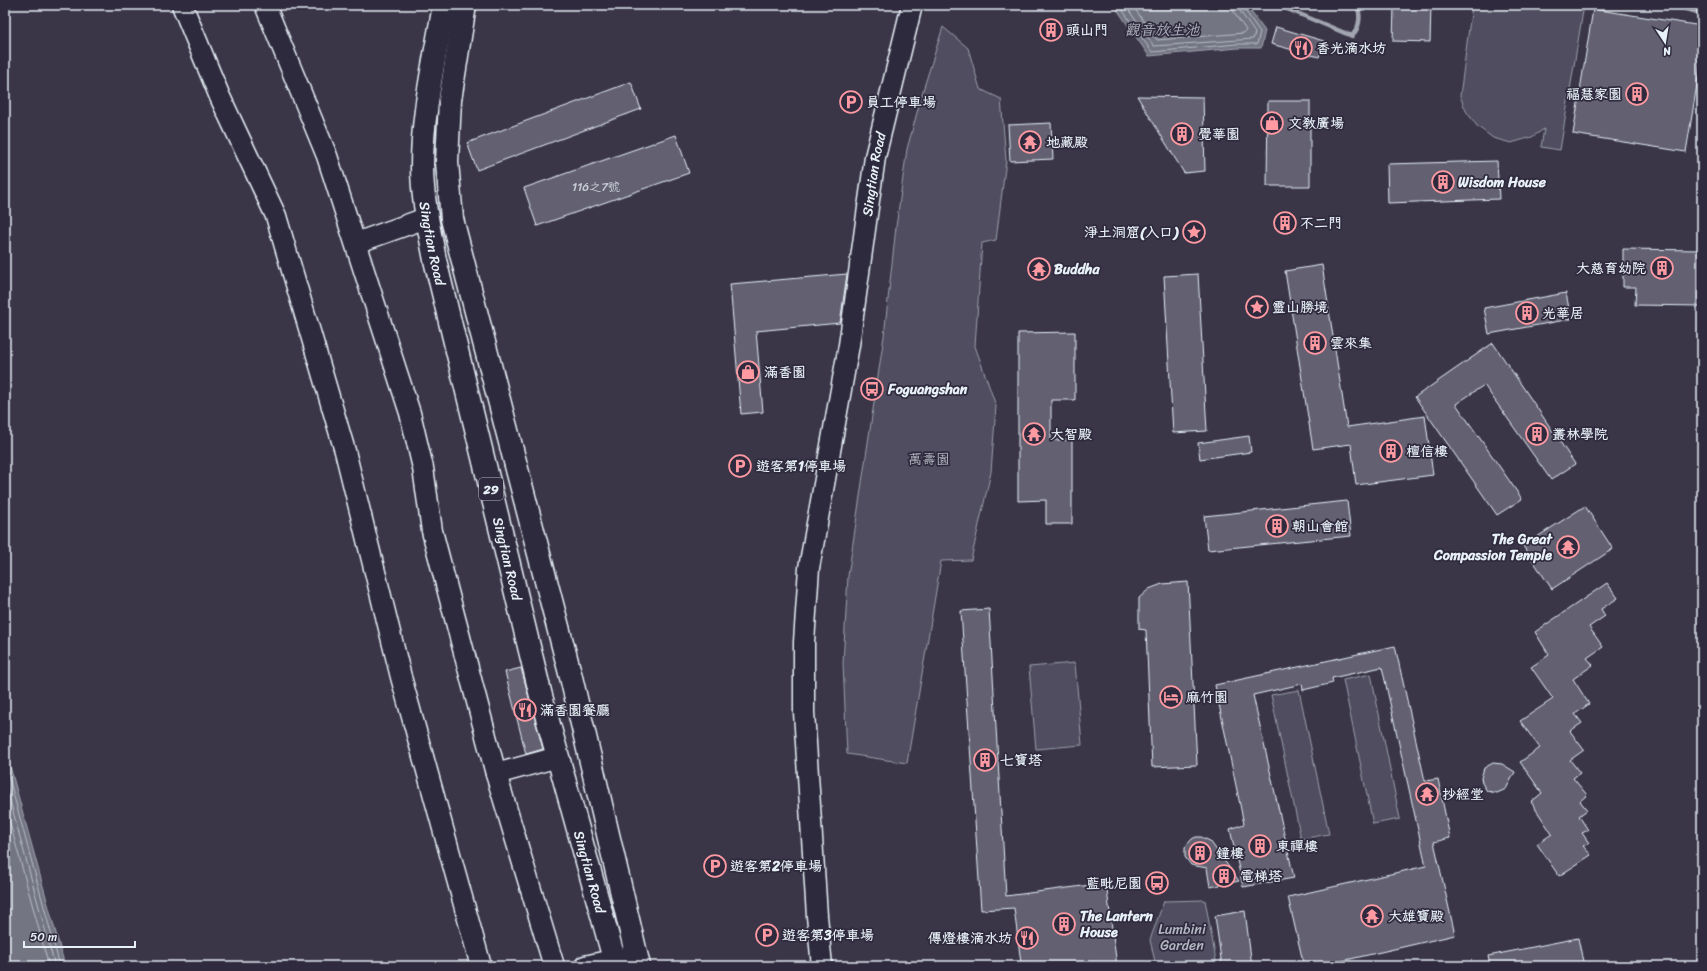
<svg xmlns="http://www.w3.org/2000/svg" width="1707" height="971" font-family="Sriracha,'LXGW WenKai TC',sans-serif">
  <rect width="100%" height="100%" fill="#3a3648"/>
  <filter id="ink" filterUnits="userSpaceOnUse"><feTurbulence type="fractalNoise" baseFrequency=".025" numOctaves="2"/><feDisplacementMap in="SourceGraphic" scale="8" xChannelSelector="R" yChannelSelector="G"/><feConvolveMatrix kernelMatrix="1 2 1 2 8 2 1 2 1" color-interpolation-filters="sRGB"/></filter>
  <g filter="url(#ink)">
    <!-- green -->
    <g fill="#504e5f" stroke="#9ca0ac">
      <polygon points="1472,5 1584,5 1560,150 1541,147 1544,129 1532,137 1511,143 1493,138 1477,126 1466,111 1460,96"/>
      <polygon points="943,27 968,48 980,89 1001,99 1006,160 996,240 982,243 975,346 996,406 991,472 971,560 941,561 907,763 847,754 843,663 848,576 884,336 896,227 907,149 924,87"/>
      <polygon points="1075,663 1082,745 1036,749 1029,667"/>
      <polygon points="1371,674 1400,819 1373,824 1343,680"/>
      <polygon points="1299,690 1329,834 1301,839 1271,695"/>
      <polygon points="1205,900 1217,966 1156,966 1150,940 1164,901"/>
    </g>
    <!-- water -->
    <g fill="#737482" stroke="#a2a6b1">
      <polygon points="1114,5 1246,5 1265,31 1261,48 1238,48 1149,56"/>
      <polygon points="5,748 65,966 5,966"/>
    </g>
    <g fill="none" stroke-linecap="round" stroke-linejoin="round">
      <!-- shore -->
      <g stroke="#b9bfc9" stroke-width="1">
        <polyline points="1119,5 1152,52 1237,44 1257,44 1260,32 1244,9 1243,5"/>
        <polyline points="1125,5 1154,46 1253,39 1255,33 1240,11 1238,5"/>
        <polyline points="1132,5 1157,40 1244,33 1246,30 1234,13 1232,5"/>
        <polyline points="5,763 60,966"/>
        <polyline points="5,782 55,966"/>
        <polyline points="5,805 49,966"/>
      </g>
      <!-- stream -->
      <g stroke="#a2a6b1" stroke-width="4.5">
        <path d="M1278,5L1352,36C1360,27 1361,16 1357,5"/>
        <polyline points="1670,5 1702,13"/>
      </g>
    </g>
    <!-- building -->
    <g fill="#636171" stroke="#e8f1f8">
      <polygon points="1394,5 1431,5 1430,42 1393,41"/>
      <polygon points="1593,9 1702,26 1702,54 1686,152 1573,134"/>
      <polygon points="1276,27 1324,41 1319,57 1271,44"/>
      <polygon points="631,82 641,109 477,170 467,143"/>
      <polygon points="1137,96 1203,97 1205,171 1184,173"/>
      <polygon points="1268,101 1310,101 1310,186 1267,186"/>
      <polygon points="1051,123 1053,159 1010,161 1008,125"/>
      <polygon points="676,135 689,173 537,226 524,188"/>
      <polygon points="1497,161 1499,199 1388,203 1387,164"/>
      <polygon points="1623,249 1702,250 1702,306 1635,305 1636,287 1623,287"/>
      <polygon points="1322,265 1347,427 1425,416 1433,475 1356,485 1351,444 1313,449 1285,271"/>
      <polygon points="847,274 840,323 756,331 763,412 741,414 730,284"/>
      <polygon points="1198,274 1207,431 1173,433 1164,276"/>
      <polygon points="1566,293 1571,319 1489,334 1484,308"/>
      <polygon points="1075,332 1075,400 1051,400 1051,440 1072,440 1072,524 1046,524 1046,500 1018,501 1018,333"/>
      <polygon points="1493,343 1575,464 1551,480 1484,385 1456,404 1522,499 1497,515 1415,397"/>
      <polygon points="1249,436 1251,452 1200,459 1198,443"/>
      <polygon points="1347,501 1351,536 1208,550 1204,516"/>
      <polygon points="1585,506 1613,549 1552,589 1523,546"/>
      <polygon points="1188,582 1197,765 1152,767 1146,630 1139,629 1139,598 1149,589 1162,584"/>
      <polygon points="1607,583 1618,598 1601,609 1605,616 1589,627 1603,647 1587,658 1593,665 1573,679 1589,704 1575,714 1582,723 1570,731 1584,750 1570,760 1580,773 1573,778 1587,795 1580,801 1587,810 1579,816 1588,830 1582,833 1589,843 1583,846 1591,855 1559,876 1537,844 1552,834 1531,802 1542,793 1520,762 1540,748 1520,721 1553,699 1531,667 1549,655 1535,632"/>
      <polygon points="989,609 1006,896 1106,883 1117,966 1032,966 1032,962 1021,963 1014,908 981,910 961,611"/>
      <polygon points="1395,646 1425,781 1438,779 1450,838 1434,842 1455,935 1320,966 1304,966 1288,897 1426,866 1382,667 1332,678 1333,683 1303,690 1302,684 1253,695 1294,878 1243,887 1230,829 1244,824 1215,685"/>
      <polygon points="521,668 543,749 526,754 505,672"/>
      <polygon points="1493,763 1502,764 1515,772 1506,789 1497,793 1487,791 1482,783 1481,778 1484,768"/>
      <polygon points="1196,837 1201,837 1210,841 1239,881 1210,887 1207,868 1191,865 1185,857 1185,847 1192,839"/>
      <polygon points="1245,911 1252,966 1222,966 1215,916"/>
      <polygon points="1578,938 1584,966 1490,966 1488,956"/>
    </g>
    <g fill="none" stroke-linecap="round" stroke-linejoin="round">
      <!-- minor casing -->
      <g stroke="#e8f1f8" stroke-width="23">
        <g id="minor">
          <polyline points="182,5 220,97 276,216 345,451 401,677 481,966"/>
          <polyline points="265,5 327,156 410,413 423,468 432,531 496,774 554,966"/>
          <polyline points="356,243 426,218"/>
          <polyline points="496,774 558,757"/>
          <polyline points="585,966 630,956"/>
          <path id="s1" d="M822,966L817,916L804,712V642L809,568L849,345L875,157L912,5"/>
        </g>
      </g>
      <!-- major casing -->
      <g stroke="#e8f1f8" stroke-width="25">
        <g id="major">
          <path id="s2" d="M444,5C435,58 422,112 422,166C422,197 429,229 435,260L541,696L616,966"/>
          <polyline points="465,5 450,100 447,162 452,219 571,677 639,966"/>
        </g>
      </g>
      <!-- minor -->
      <use href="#minor" stroke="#2f2a3d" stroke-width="20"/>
      <!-- major -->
      <use href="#major" stroke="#2f2a3d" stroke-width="22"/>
    </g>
  </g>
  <!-- icons -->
  <defs>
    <g id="building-ring" transform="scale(1.15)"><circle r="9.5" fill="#2f2a3d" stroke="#ff9aa2" stroke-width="1.5"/><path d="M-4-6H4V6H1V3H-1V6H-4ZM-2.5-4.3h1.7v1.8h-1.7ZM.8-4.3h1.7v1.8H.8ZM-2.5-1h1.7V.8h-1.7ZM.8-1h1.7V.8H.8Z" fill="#ff9aa2"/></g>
    <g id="restaurant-ring" transform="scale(1.15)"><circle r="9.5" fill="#2f2a3d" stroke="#ff9aa2" stroke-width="1.5"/><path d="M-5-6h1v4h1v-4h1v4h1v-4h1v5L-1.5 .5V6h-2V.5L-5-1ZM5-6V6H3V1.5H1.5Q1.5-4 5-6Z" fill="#ff9aa2"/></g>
    <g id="parking-ring" transform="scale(1.15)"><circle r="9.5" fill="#2f2a3d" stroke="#ff9aa2" stroke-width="1.5"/><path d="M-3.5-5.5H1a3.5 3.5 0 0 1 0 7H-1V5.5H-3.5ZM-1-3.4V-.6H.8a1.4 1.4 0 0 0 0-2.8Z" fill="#ff9aa2"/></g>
    <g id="shop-ring" transform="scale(1.15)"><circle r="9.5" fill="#2f2a3d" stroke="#ff9aa2" stroke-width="1.5"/><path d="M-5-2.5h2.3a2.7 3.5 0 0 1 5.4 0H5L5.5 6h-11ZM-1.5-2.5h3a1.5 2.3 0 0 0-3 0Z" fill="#ff9aa2"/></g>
    <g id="temple-ring" transform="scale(1.15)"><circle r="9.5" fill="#2f2a3d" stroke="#ff9aa2" stroke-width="1.5"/><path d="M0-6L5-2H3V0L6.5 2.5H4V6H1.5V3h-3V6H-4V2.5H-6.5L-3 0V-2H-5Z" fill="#ff9aa2"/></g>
    <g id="sight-ring" transform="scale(1.15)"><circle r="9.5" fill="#2f2a3d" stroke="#ff9aa2" stroke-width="1.5"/><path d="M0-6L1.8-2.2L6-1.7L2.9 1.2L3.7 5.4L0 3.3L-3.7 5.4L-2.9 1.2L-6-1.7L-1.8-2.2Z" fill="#ff9aa2"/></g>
    <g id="bus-ring" transform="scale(1.15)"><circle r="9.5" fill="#2f2a3d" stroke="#ff9aa2" stroke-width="1.5"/><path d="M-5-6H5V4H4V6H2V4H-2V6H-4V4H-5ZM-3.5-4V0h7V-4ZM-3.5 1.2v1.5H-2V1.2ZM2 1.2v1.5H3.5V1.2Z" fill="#ff9aa2"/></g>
    <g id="hotel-ring" transform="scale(1.15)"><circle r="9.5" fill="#2f2a3d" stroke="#ff9aa2" stroke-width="1.5"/><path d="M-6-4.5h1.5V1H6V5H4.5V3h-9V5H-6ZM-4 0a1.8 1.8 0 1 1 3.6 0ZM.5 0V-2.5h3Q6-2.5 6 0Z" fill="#ff9aa2"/></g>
  </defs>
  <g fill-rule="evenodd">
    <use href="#building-ring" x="1051" y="30"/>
    <use href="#restaurant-ring" x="1301" y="48"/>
    <use href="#building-ring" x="1637" y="94"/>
    <use href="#parking-ring" x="851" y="102"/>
    <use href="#shop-ring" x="1272" y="123"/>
    <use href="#building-ring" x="1182" y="134"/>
    <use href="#temple-ring" x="1030" y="142"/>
    <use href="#building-ring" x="1443" y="182"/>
    <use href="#building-ring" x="1285" y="223"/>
    <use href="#sight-ring" x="1194" y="232"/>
    <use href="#building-ring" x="1662" y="268"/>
    <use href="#temple-ring" x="1039" y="269"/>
    <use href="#sight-ring" x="1257" y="307"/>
    <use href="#building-ring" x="1527" y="313"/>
    <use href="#building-ring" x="1315" y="343"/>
    <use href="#shop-ring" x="748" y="372"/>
    <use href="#bus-ring" x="872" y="389"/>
    <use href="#temple-ring" x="1034" y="434"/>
    <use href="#building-ring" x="1537" y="434"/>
    <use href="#building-ring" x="1391" y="451"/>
    <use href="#parking-ring" x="740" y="466"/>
    <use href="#building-ring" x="1277" y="526"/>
    <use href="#temple-ring" x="1568" y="547"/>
    <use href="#hotel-ring" x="1171" y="697"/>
    <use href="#restaurant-ring" x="525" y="710"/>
    <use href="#building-ring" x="985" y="760"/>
    <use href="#temple-ring" x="1427" y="794"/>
    <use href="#building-ring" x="1260" y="846"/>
    <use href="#building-ring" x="1200" y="853"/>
    <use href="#parking-ring" x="715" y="866"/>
    <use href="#building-ring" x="1224" y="876"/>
    <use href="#bus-ring" x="1157" y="883"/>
    <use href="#temple-ring" x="1372" y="916"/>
    <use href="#building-ring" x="1064" y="924"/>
    <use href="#parking-ring" x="767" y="935"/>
    <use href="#restaurant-ring" x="1027" y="938"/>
  </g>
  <g text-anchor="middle" stroke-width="3.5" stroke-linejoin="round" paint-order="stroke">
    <!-- number labels -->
    <g font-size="12" fill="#c7cdd6">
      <text x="596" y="191">116之7號</text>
    </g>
    <!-- shield labels -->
    <rect fill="#2f2a3d" stroke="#b0b5c0" stroke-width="1" x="479" y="478" width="24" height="22" rx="3"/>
    <g font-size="13" font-weight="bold" fill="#e8f1f8">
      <text x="491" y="494">29</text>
    </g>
    <!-- poi labels -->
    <g font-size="14" font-weight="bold" fill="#e8f1f8" stroke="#2f2a3d" text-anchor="start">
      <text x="1066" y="35">頭山門</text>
      <text x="1316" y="53">香光滴水坊</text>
      <text x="1622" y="99" text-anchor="end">福慧家園</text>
      <text x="866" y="107">員工停車場</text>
      <text x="1288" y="128">文教廣場</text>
      <text x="1198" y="139">覺華園</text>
      <text x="1046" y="147">地藏殿</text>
      <text x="1458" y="187">Wisdom House</text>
      <text x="1300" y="228">不二門</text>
      <text x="1178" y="237" text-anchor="end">淨土洞窟(入口)</text>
      <text x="1646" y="273" text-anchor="end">大慈育幼院</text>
      <text x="1054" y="274">Buddha</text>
      <text x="1272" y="312">靈山勝境</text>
      <text x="1542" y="318">光華居</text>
      <text x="1330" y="348">雲來集</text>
      <text x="764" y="377">滿香園</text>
      <text x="888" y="394">Foguangshan</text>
      <text x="1050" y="439">大智殿</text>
      <text x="1552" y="439">叢林學院</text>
      <text x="1406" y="456">檀信樓</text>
      <text x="756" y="471">遊客第1停車場</text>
      <text x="1292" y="531">朝山會館</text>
      <text x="1552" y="544" text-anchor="end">The Great<tspan x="1552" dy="16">Compassion Temple</tspan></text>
      <text x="1186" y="702">麻竹園</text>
      <text x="540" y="715">滿香園餐廳</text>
      <text x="1000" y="765">七寶塔</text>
      <text x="1442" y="799">抄經堂</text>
      <text x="1276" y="851">東禪樓</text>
      <text x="1216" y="858">鐘樓</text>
      <text x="730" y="871">遊客第2停車場</text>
      <text x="1240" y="881">電梯塔</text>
      <text x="1142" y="888" text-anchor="end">藍毗尼園</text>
      <text x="1080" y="921">The Lantern<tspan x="1080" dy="16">House</tspan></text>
      <text x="1388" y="921">大雄寶殿</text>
      <text x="782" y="940">遊客第3停車場</text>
      <text x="1012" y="943" text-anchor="end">傳燈樓滴水坊</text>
    </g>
    <!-- street labels -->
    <g font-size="14" fill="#e8f1f8" stroke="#2f2a3d">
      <text dy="5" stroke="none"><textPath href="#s1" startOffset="798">Singtian Road</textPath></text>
      <text dy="5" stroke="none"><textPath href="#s2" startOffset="241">Singtian Road</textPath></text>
      <text dy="5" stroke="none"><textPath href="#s2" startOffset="565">Singtian Road</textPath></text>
      <text dy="5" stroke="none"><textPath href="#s2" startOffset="889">Singtian Road</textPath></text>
    </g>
    <!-- park labels -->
    <g font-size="14" fill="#b3b8c2" stroke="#2f2a3d">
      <text x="929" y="464">萬壽園</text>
      <text x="1182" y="934">Lumbini<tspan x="1182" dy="16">Garden</tspan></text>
    </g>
    <!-- water labels -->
    <g font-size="15" font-style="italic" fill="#aeb2bd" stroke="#2f2a3d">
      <text x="1162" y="35">觀音放生池</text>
    </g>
  </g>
  <!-- margin -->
  <rect width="1707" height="971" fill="none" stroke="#2f2a3d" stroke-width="20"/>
  <rect x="10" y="10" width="1687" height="951" fill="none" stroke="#e8f1f8" stroke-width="1.5" filter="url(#ink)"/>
  <!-- north arrow -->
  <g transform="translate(1665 42) rotate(168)" stroke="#2f2a3d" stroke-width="3" paint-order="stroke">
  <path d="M0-3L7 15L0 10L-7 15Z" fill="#e8f1f8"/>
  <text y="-6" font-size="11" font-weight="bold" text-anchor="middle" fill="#e8f1f8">N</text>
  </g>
  <!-- scale -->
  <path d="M24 941v6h111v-6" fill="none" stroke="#e8f1f8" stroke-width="2"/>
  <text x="30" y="941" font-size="12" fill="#e8f1f8" stroke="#2f2a3d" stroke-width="3" paint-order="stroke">50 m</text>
</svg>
